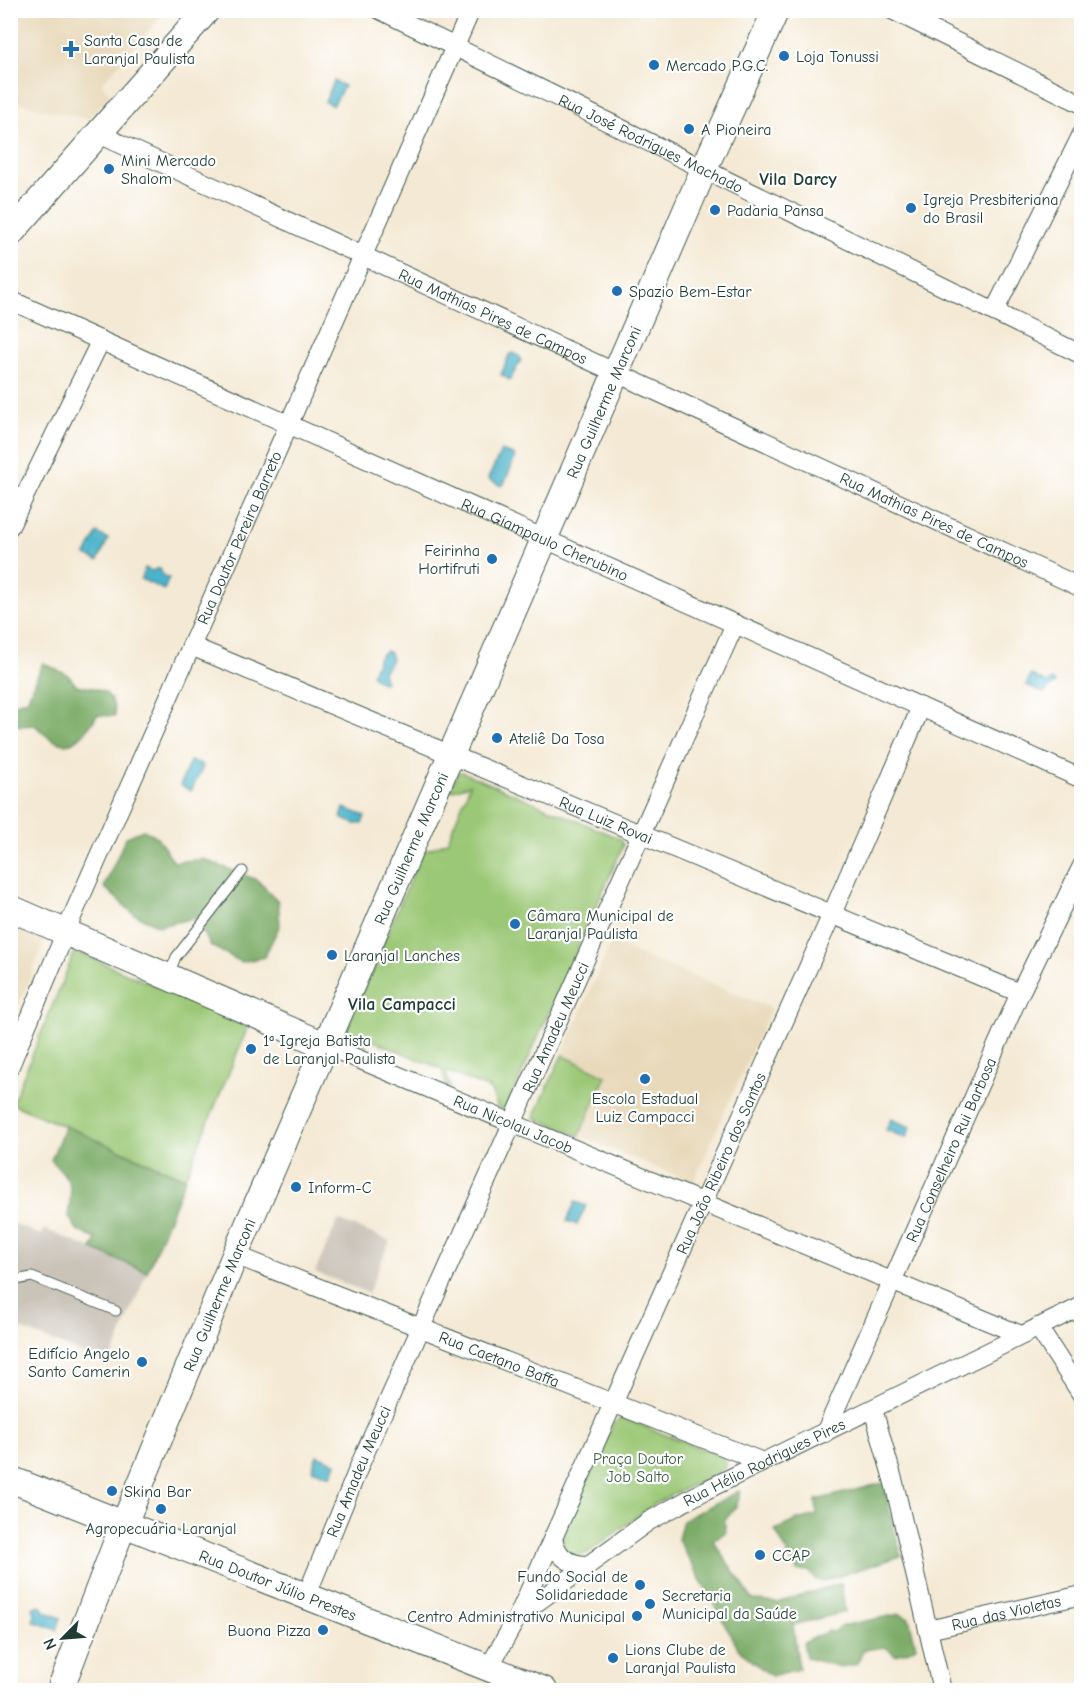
<svg xmlns="http://www.w3.org/2000/svg" width="1092" height="1701" font-family="'Comic Neue',sans-serif">
  <rect width="100%" height="100%" fill="#fff"/>
  <filter id="ink" filterUnits="userSpaceOnUse"><feTurbulence type="fractalNoise" baseFrequency=".0167" numOctaves="2"/><feDisplacementMap in="SourceGraphic" scale="12" xChannelSelector="R" yChannelSelector="G"/><feConvolveMatrix kernelMatrix="1 2 1 2 8 2 1 2 1" color-interpolation-filters="sRGB"/></filter>
  <filter id="wash" filterUnits="userSpaceOnUse"><feTurbulence type="fractalNoise" baseFrequency=".008" numOctaves="4" result="noise"/><feDisplacementMap in="SourceGraphic" scale="24" xChannelSelector="R" yChannelSelector="G"/><feGaussianBlur stdDeviation="1.35" result="paint"/><feColorMatrix in="noise" values="0 0 0 0 0 0 0 0 0 0 0 0 0 0 0 0 0 1.4 0 .05"/><feComposite in="paint" operator="in"/></filter>
  <g filter="url(#wash)">
    <rect width="100%" height="100%" fill="#f4e9d4"/>
    <!-- built -->
    <g fill="#e8d9ba">
      <polygon points="11,10 166,10 166,11 101,84 111,94 89,119 11,102"/>
      <polygon points="11,923 40,936 44,943 11,1024"/>
      <polygon points="611,943 771,1008 693,1183 534,1117"/>
    </g>
    <!-- industrial -->
    <g fill="#c9c3b8">
      <polygon points="338,1220 390,1241 368,1293 315,1272"/>
      <polygon points="10,1222 41,1235 44,1229 147,1272 109,1364 11,1325"/>
    </g>
    <!-- green -->
    <g fill="#9bc876" stroke="#5d8255" stroke-width="1.5">
      <polygon points="458,772 462,772 621,839 623,846 507,1107 504,1109 498,1108 490,1089 446,1071 450,1088 446,1087 442,1069 364,1037 368,1054 345,1044 342,1040 422,852 447,842 470,785 449,791"/>
      <polygon points="78,952 248,1027 185,1178 12,1104 74,953"/>
      <polygon points="562,1055 606,1076 579,1136 534,1117"/>
      <polygon points="621,1418 721,1456 725,1460 726,1465 723,1470 656,1503 586,1554 573,1555 564,1548 562,1539 613,1424"/>
    </g>
    <!-- forest -->
    <g fill="#7cac67" stroke="#4e744e" stroke-width="1.5">
      <path d="M43,663L68,675L76,685C99,688 114,690 115,716L97,715C78,747 63,755 35,725L19,726L11,721V704L27,700Z"/>
      <polygon points="143,830 156,836 174,862 203,859 257,880 278,901 280,925 264,957 241,962 211,946 195,918 159,926 134,914 104,887 126,837"/>
      <path d="M65,1126L185,1179L147,1272L92,1249L96,1239L78,1231L68,1215C74,1187 71,1179 51,1160Z"/>
      <polygon points="883,1483 901,1556 824,1581 815,1580 809,1571 797,1571 775,1530 797,1520 817,1515 816,1500"/>
      <path d="M739,1491C741,1504 732,1512 724,1521L726,1532L713,1541L753,1600L777,1603L841,1583L845,1612L793,1625L799,1669L771,1676L739,1650L678,1539L683,1520Z"/>
      <polygon points="900,1614 909,1618 916,1647 909,1651 895,1655 885,1647 863,1650 857,1664 841,1667 806,1658 803,1643 828,1631 834,1632 841,1626"/>
    </g>
    <!-- water -->
    <g fill="#4cb3ca" stroke="#36787f" stroke-width="1.5">
      <polygon points="334,81 344,86 333,106 325,102"/>
      <polygon points="512,353 519,356 521,360 510,380 501,375 509,355"/>
      <polygon points="501,451 514,455 515,458 504,484 501,486 488,479"/>
      <polygon points="97,533 108,539 98,561 86,555"/>
      <polygon points="145,568 152,571 158,568 161,570 162,575 169,578 164,590 141,579"/>
      <polygon points="386,651 390,653 392,659 383,672 386,682 384,683 374,678 372,673 380,655"/>
      <polygon points="1031,675 1047,683 1052,680 1055,683 1044,693 1026,685"/>
      <polygon points="190,761 201,764 203,767 191,791 180,785"/>
      <polygon points="344,808 365,816 362,824 355,824 341,818"/>
      <polygon points="891,1119 911,1127 906,1138 886,1130"/>
      <polygon points="575,1202 586,1206 577,1225 567,1221"/>
      <polygon points="317,1455 336,1463 331,1476 312,1469"/>
      <polygon points="39,1605 42,1607 44,1611 61,1618 57,1630 33,1621 35,1615 33,1608"/>
    </g>
  </g>
  <g filter="url(#ink)">
    <g fill="none" stroke-linecap="round" stroke-linejoin="round">
      <!-- lane casing -->
      <g stroke="#3f574c" stroke-width="11">
        <g id="lane">
          <polyline points="169,974 176,957 243,871"/>
          <polyline points="10,1281 32,1277 116,1311"/>
        </g>
      </g>
      <!-- street casing -->
      <g stroke="#3f574c" stroke-width="20">
        <g id="street">
          <path id="s1" d="M380,10L1082,355"/>
          <polyline points="892,10 1082,104"/>
          <path id="s2" d="M99,134L1082,588"/>
          <path id="s3" d="M10,300L1082,779"/>
          <polyline points="994,312 1082,134"/>
          <polyline points="10,526 101,340"/>
          <path id="s4" d="M191,646L1020,993"/>
          <path id="s5" d="M327,1046L1021,1335"/>
          <path id="s6" d="M10,1066L72,917L471,10"/>
          <path id="s7" d="M235,1255L763,1462"/>
          <polyline points="1038,1327 1082,1395"/>
          <polyline points="873,1409 894,1483 942,1690"/>
          <path id="s8" d="M825,1433L1020,993L1082,866"/>
          <path d="M553,1538C557,1557 568,1564 586,1565"/>
          <path id="s9" d="M306,1597L361,1462L735,624"/>
          <path id="s10" d="M518,1616L832,914L921,707"/>
          <path id="s11" d="M928,1630L1082,1595"/>
          <path id="s12" d="M488,1669L518,1616L649,1521L706,1490L1082,1306"/>
        </g>
      </g>
      <!-- secondary casing -->
      <g stroke="#3f574c" stroke-width="28">
        <g id="secondary">
          <polyline points="10,234 207,10"/>
          <polyline points="10,908 327,1046"/>
          <path id="s13" d="M10,1479L544,1690"/>
          <path id="s14" d="M60,1690L117,1541L235,1255L704,169L776,10"/>
        </g>
      </g>
      <!-- lane -->
      <use href="#lane" stroke="#fff" stroke-width="9"/>
      <!-- street -->
      <use href="#street" stroke="#fff" stroke-width="18"/>
      <!-- secondary -->
      <use href="#secondary" stroke="#fff" stroke-width="26"/>
    </g>
  </g>
  <!-- markers -->
  <g fill="#1f6fb2" stroke="#fff" stroke-width="2">
    <path d="M68 40h6v6h6v6h-6v6h-6v-6h-6v-6h6z"/>
    <circle cx="784" cy="56" r="6"/>
    <circle cx="654" cy="65" r="6"/>
    <circle cx="689" cy="129" r="6"/>
    <circle cx="109" cy="169" r="6"/>
    <circle cx="911" cy="208" r="6"/>
    <circle cx="715" cy="210" r="6"/>
    <circle cx="617" cy="291" r="6"/>
    <circle cx="492" cy="559" r="6"/>
    <circle cx="497" cy="738" r="6"/>
    <circle cx="515" cy="924" r="6"/>
    <circle cx="332" cy="955" r="6"/>
    <circle cx="251" cy="1049" r="6"/>
    <circle cx="645" cy="1079" r="6"/>
    <circle cx="296" cy="1187" r="6"/>
    <circle cx="142" cy="1362" r="6"/>
    <circle cx="112" cy="1491" r="6"/>
    <circle cx="161" cy="1509" r="6"/>
    <circle cx="760" cy="1555" r="6"/>
    <circle cx="640" cy="1585" r="6"/>
    <circle cx="650" cy="1604" r="6"/>
    <circle cx="637" cy="1616" r="6"/>
    <circle cx="323" cy="1630" r="6"/>
    <circle cx="613" cy="1658" r="6"/>
  </g>
  <g text-anchor="middle" stroke-width="4.5" stroke-linejoin="round" paint-order="stroke">
    <!-- poi labels -->
    <g font-size="16" fill="#1f3d34" stroke="#fff" text-anchor="start">
      <text x="84" y="46">Santa Casa de<tspan x="84" dy="18">Laranjal Paulista</tspan></text>
      <text x="796" y="62">Loja Tonussi</text>
      <text x="666" y="71">Mercado P.G.C.</text>
      <text x="701" y="135">A Pioneira</text>
      <text x="121" y="166">Mini Mercado<tspan x="121" dy="18">Shalom</tspan></text>
      <text x="923" y="205">Igreja Presbiteriana<tspan x="923" dy="18">do Brasil</tspan></text>
      <text x="727" y="216">Padaria Pansa</text>
      <text x="629" y="297">Spazio Bem-Estar</text>
      <text x="480" y="556" text-anchor="end">Feirinha<tspan x="480" dy="18">Hortifruti</tspan></text>
      <text x="509" y="744">Ateliê Da Tosa</text>
      <text x="527" y="921">Câmara Municipal de<tspan x="527" dy="18">Laranjal Paulista</tspan></text>
      <text x="344" y="961">Laranjal Lanches</text>
      <text x="263" y="1046">1ª Igreja Batista<tspan x="263" dy="18">de Laranjal Paulista</tspan></text>
      <text x="645" y="1104" text-anchor="middle">Escola Estadual<tspan x="645" dy="18">Luiz Campacci</tspan></text>
      <text x="308" y="1193">Inform-C</text>
      <text x="130" y="1359" text-anchor="end">Edifício Angelo<tspan x="130" dy="18">Santo Camerin</tspan></text>
      <text x="124" y="1497">Skina Bar</text>
      <text x="161" y="1534" text-anchor="middle">Agropecuária Laranjal</text>
      <text x="772" y="1561">CCAP</text>
      <text x="628" y="1582" text-anchor="end">Fundo Social de<tspan x="628" dy="18">Solidariedade</tspan></text>
      <text x="662" y="1601">Secretaria<tspan x="662" dy="18">Municipal da Saúde</tspan></text>
      <text x="625" y="1622" text-anchor="end">Centro Administrativo Municipal</text>
      <text x="311" y="1636" text-anchor="end">Buona Pizza</text>
      <text x="625" y="1655">Lions Clube de<tspan x="625" dy="18">Laranjal Paulista</tspan></text>
    </g>
    <!-- street labels -->
    <g font-size="16" fill="#1f3d34" stroke="#fff">
      <text dy="6" stroke="none"><textPath href="#s1" startOffset="302">Rua José Rodrigues Machado</textPath></text>
      <text dy="6" stroke="none"><textPath href="#s2" startOffset="434">Rua Mathias Pires de Campos</textPath></text>
      <text dy="6" stroke="none"><textPath href="#s14" startOffset="1398">Rua Guilherme Marconi</textPath></text>
      <text dy="6" stroke="none"><textPath href="#s2" startOffset="920">Rua Mathias Pires de Campos</textPath></text>
      <text dy="6" stroke="none"><textPath href="#s6" startOffset="576">Rua Doutor Pereira Barreto</textPath></text>
      <text dy="6" stroke="none"><textPath href="#s3" startOffset="586">Rua Giampaulo Cherubino</textPath></text>
      <text dy="6" stroke="none"><textPath href="#s4" startOffset="450">Rua Luiz Rovai</textPath></text>
      <text dy="6" stroke="none"><textPath href="#s14" startOffset="912">Rua Guilherme Marconi</textPath></text>
      <text dy="6" stroke="none"><textPath href="#s9" startOffset="622">Rua Amadeu Meucci</textPath></text>
      <text dy="6" stroke="none"><textPath href="#s5" startOffset="202">Rua Nicolau Jacob</textPath></text>
      <text dy="6" stroke="none"><textPath href="#s8" startOffset="310">Rua Conselheiro Rui Barbosa</textPath></text>
      <text dy="6" stroke="none"><textPath href="#s10" startOffset="496">Rua João Ribeiro dos Santos</textPath></text>
      <text dy="6" stroke="none"><textPath href="#s14" startOffset="426">Rua Guilherme Marconi</textPath></text>
      <text dy="6" stroke="none"><textPath href="#s7" startOffset="284">Rua Caetano Baffa</textPath></text>
      <text dy="6" stroke="none"><textPath href="#s12" startOffset="352">Rua Hélio Rodrigues Pires</textPath></text>
      <text dy="6" stroke="none"><textPath href="#s9" startOffset="136">Rua Amadeu Meucci</textPath></text>
      <text dy="6" stroke="none"><textPath href="#s13" startOffset="288">Rua Doutor Júlio Prestes</textPath></text>
      <text dy="6" stroke="none"><textPath href="#s11" startOffset="80">Rua das Violetas</textPath></text>
    </g>
    <!-- park labels -->
    <g font-size="16" fill="#3e6044" stroke="#fff">
      <text x="638" y="1464">Praça Doutor<tspan x="638" dy="18">Job Salto</tspan></text>
    </g>
    <!-- neighbourhood labels -->
    <g font-size="18" font-weight="bold" fill="#1f3d34" stroke="#fff">
      <text x="798" y="185">Vila Darcy</text>
      <text x="402" y="1010">Vila Campacci</text>
    </g>
  </g>
  <!-- margin -->
  <rect width="1092" height="1701" fill="none" stroke="#fff" stroke-width="36"/>
  <!-- north arrow -->
  <g transform="translate(63 1638) rotate(245)" stroke="#ffffff" stroke-width="4.5" paint-order="stroke">
  <path d="M0-4.5L10 22L0 15L-10 22Z" fill="#1f3d34"/>
  <text y="-9" font-size="16" font-weight="bold" text-anchor="middle" fill="#1f3d34">N</text>
  </g>
</svg>
